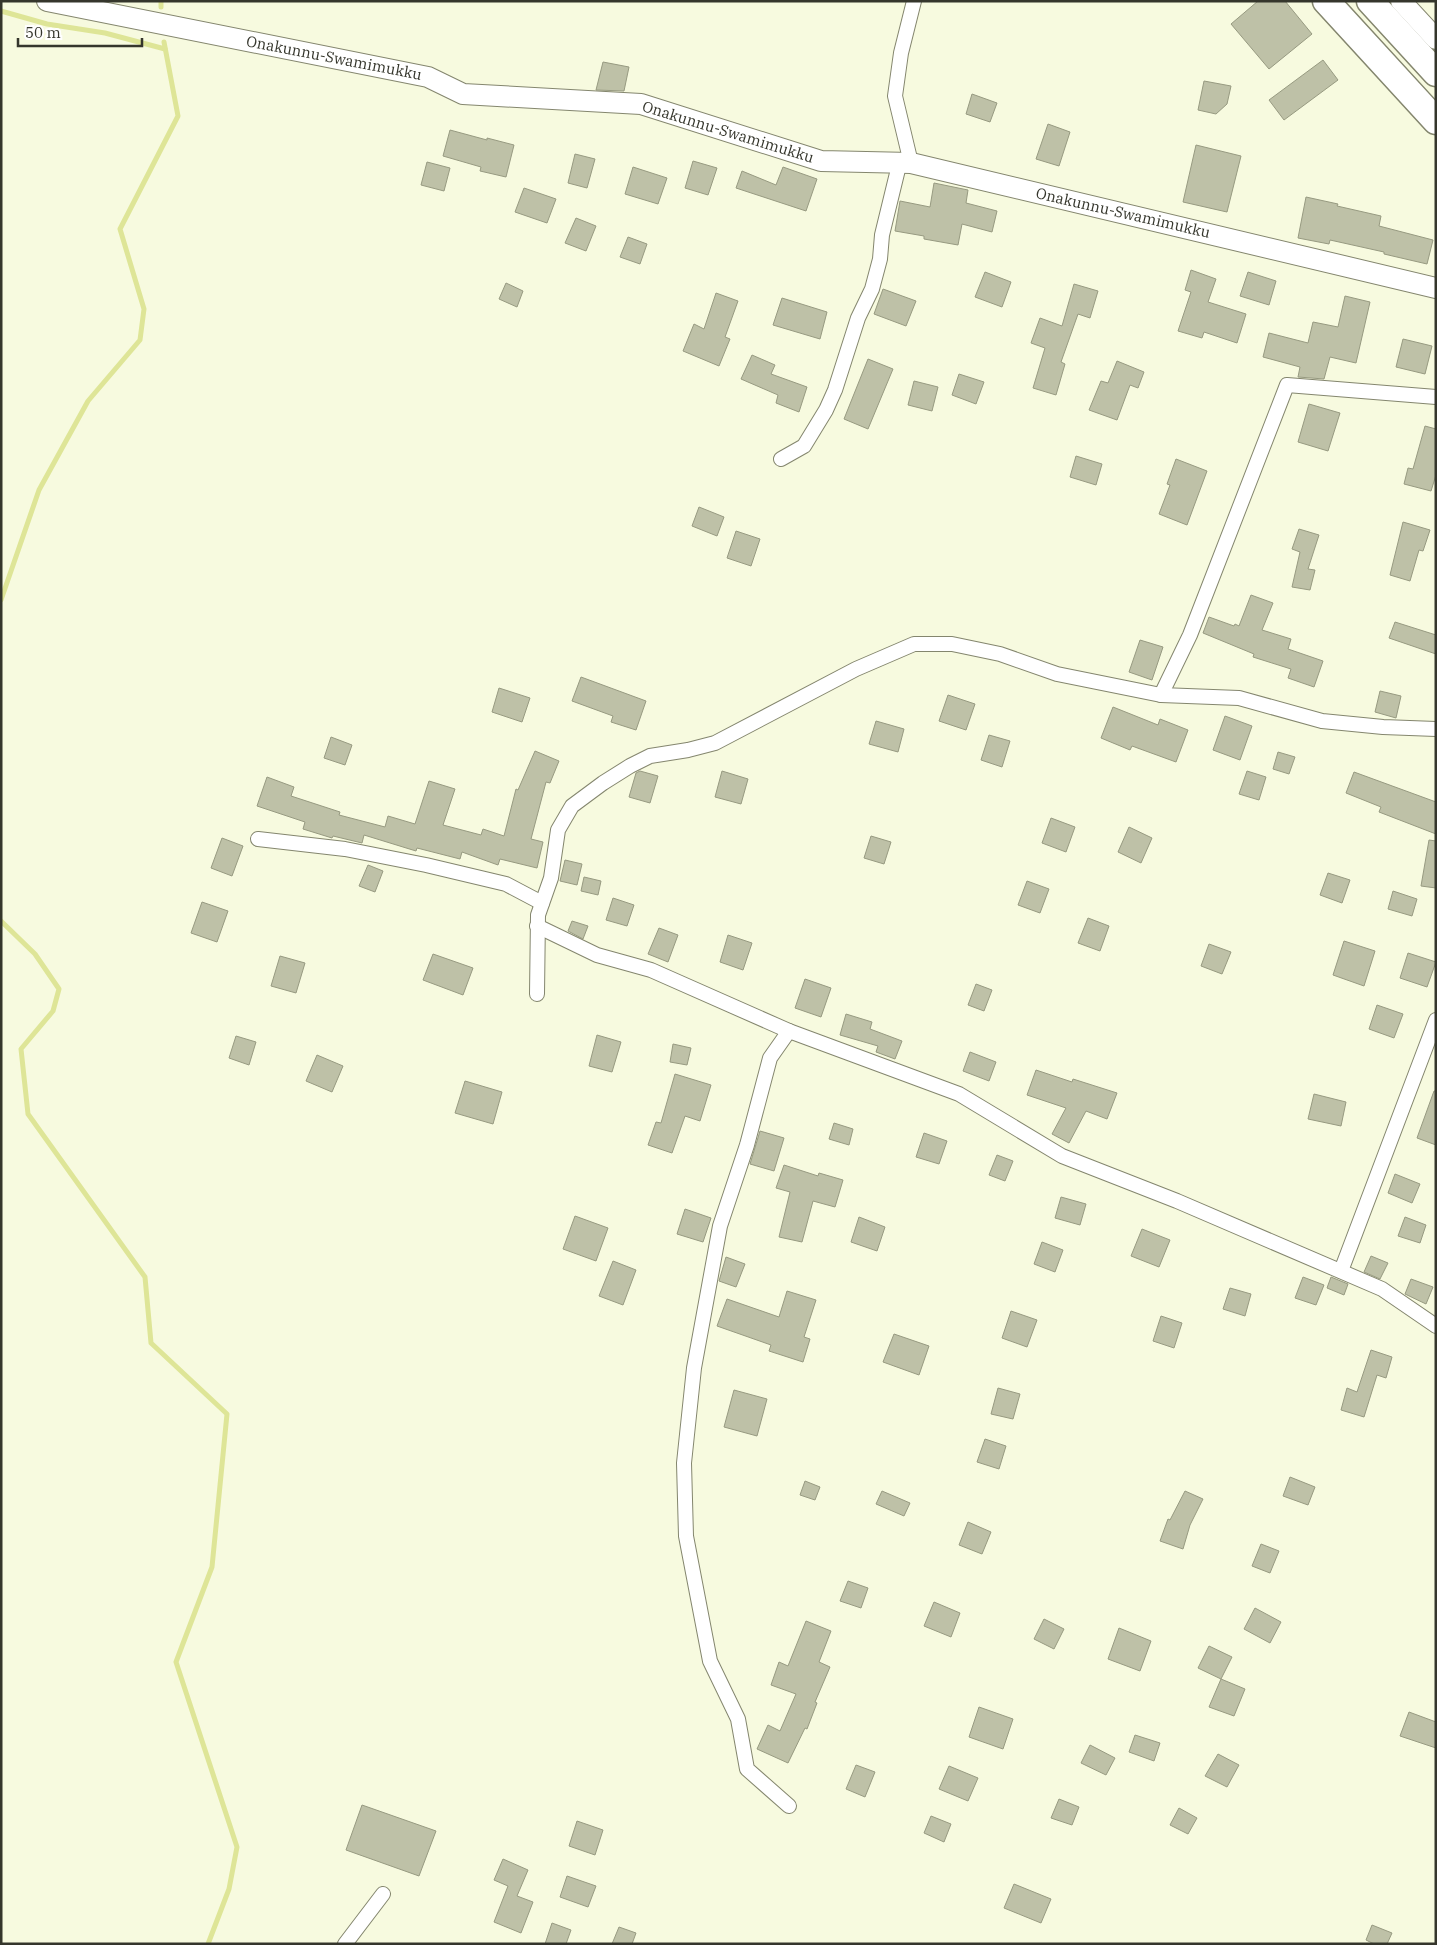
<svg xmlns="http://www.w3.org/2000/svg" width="1437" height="1945" font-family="'IBM Plex Serif',serif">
  <rect width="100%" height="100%" fill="#f7fadf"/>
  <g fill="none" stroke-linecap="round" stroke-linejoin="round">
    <!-- stream -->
    <g stroke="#dee597" stroke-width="5">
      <polyline points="161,1 161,7"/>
      <polyline points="1,11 47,24 105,33 165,49"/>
      <polyline points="1,600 39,490 88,401 140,340 144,309 120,229 178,116 164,42"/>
      <polyline points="1,921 35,954 59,989 53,1011 21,1049 28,1114 145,1277 151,1343 227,1414 212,1567 176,1662 237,1847 229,1889 208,1944"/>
    </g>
  </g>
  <!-- building -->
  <g fill="#bec1a7" stroke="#979a81">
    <polygon points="1258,1 1285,1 1312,34 1269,69 1231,24"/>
    <polygon points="1323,60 1338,80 1284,120 1269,100"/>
    <polygon points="603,62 629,67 624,91 596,90"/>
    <polygon points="1204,81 1231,86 1227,104 1216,114 1198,110"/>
    <polygon points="972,94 997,103 990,122 966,114"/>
    <polygon points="1048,124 1070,132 1059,166 1036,159"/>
    <polygon points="450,130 487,140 487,138 514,145 506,177 480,171 481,167 443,156"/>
    <polygon points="1196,145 1241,156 1227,212 1183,202"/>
    <polygon points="575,154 595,159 587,188 568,183"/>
    <polygon points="693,161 717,168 708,195 685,188"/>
    <polygon points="427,162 450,168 444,191 421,185"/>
    <polygon points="633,167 667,178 658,204 625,194"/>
    <polygon points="783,167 817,179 806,211 736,188 742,171 776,185"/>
    <polygon points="934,183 968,190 966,203 997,211 992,232 962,224 958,245 924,239 924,236 895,231 900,201 930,207"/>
    <polygon points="524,188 556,199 547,223 515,212"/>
    <polygon points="1306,197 1338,204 1337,206 1381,216 1379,226 1433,240 1427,264 1384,254 1384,252 1330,240 1329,244 1298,238"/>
    <polygon points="576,218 596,226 586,251 565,243"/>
    <polygon points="628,237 647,244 640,264 620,257"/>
    <polygon points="1191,270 1216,279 1208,302 1246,314 1237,343 1204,332 1202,338 1178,331 1191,292 1185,290"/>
    <polygon points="985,272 1011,282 1002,307 975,297"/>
    <polygon points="1248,272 1276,281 1269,305 1240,296"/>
    <polygon points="506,283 523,291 517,307 499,299"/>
    <polygon points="1074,284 1098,291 1090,318 1078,314 1061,362 1065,364 1056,395 1033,388 1045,348 1031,343 1040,318 1062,326"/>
    <polygon points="883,289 916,301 906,326 874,314"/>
    <polygon points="716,293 738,301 725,337 730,339 719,366 683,351 694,324 704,329"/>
    <polygon points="1345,296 1370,302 1356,363 1330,357 1324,379 1298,377 1300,367 1263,357 1269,333 1308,343 1313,322 1338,327"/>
    <polygon points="782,298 827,312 820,339 773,325"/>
    <polygon points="1403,339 1432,346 1425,374 1396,367"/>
    <polygon points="752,355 775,365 771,374 807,387 799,412 776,403 778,395 741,379"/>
    <polygon points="868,359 893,369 868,429 844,419"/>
    <polygon points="1117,361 1144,372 1138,388 1130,385 1117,420 1089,410 1101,381 1108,383"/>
    <polygon points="959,374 984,382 976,404 952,395"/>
    <polygon points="914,381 938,387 932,411 908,405"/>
    <polygon points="1309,404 1340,413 1328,451 1298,442"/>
    <polygon points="1425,426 1436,429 1436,475 1431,491 1404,484 1408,468 1413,469"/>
    <polygon points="1076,456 1102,464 1096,485 1070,477"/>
    <polygon points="1176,459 1207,471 1187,525 1159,514 1170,485 1167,484"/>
    <polygon points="699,507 724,517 717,536 692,526"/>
    <polygon points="1403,522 1430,530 1423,551 1419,550 1410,581 1390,575"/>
    <polygon points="1299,529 1319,535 1308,569 1315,570 1310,590 1292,587 1300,552 1292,549"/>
    <polygon points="736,531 760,539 751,566 727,558"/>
    <polygon points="1251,595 1273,603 1262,630 1291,639 1288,649 1323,661 1314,687 1288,678 1291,669 1253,657 1254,654 1203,633 1209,617 1234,626 1235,624 1239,626"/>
    <polygon points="1395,622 1436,635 1436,654 1389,638"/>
    <polygon points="1140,640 1163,647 1152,680 1129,672"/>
    <polygon points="581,677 646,701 636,730 611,722 613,716 572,701"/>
    <polygon points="499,688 530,698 522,722 492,712"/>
    <polygon points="1380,691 1401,696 1396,718 1375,712"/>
    <polygon points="948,695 975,704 966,730 939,721"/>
    <polygon points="1113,707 1158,725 1160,719 1188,730 1176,762 1132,746 1130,750 1101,738"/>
    <polygon points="1225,716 1252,726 1240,760 1213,750"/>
    <polygon points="876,721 904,729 898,752 869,744"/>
    <polygon points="989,735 1010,741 1002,767 981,760"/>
    <polygon points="331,737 352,745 345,765 324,758"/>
    <polygon points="535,751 559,761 550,783 546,782 531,839 543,842 537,868 500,859 498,865 462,852 460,859 417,848 416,851 364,835 362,843 333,836 332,838 303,829 305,822 257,806 267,777 294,787 291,796 340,812 339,815 385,827 388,816 415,824 429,781 455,789 443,825 481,835 483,829 504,836 516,789 518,790"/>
    <polygon points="1278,752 1295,757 1289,774 1273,769"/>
    <polygon points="640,771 658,776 650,803 629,797 636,773"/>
    <polygon points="722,771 748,779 741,804 715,797"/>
    <polygon points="1247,771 1266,777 1259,800 1239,794"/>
    <polygon points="1354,772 1436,802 1436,834 1379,812 1381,807 1346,793"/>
    <polygon points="1051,818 1075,827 1066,852 1042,843"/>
    <polygon points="1129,827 1152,838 1141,863 1118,852"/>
    <polygon points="871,836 891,842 884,864 864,858"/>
    <polygon points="222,838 243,846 232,876 211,868"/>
    <polygon points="1429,840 1436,841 1436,888 1421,886"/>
    <polygon points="565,860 582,864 577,885 560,881"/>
    <polygon points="368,865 383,871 375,892 359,886"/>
    <polygon points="1328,873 1350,880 1342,903 1320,895"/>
    <polygon points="584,877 601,881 598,895 581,891"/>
    <polygon points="1027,881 1049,889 1040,913 1018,905"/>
    <polygon points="1393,891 1417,899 1412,916 1388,909"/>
    <polygon points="613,898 634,905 627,926 606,920"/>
    <polygon points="202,902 228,911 217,942 191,933"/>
    <polygon points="1088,918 1109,926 1100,951 1078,943"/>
    <polygon points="572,921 588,926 583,939 568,931"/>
    <polygon points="659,928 678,935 668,962 648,954"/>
    <polygon points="728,935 752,943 743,970 720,962"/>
    <polygon points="1344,941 1375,951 1364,986 1333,975"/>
    <polygon points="1209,944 1231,952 1222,974 1201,966"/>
    <polygon points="1408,953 1436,962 1427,987 1400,978"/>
    <polygon points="433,954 473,968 463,995 423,980"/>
    <polygon points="280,956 305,963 296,993 271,986"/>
    <polygon points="805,979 831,988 821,1017 795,1008"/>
    <polygon points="976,984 992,990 984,1011 968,1005"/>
    <polygon points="1377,1005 1403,1014 1394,1038 1369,1029"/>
    <polygon points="846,1014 872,1022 870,1029 902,1041 895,1059 876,1052 878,1046 840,1035"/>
    <polygon points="597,1035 621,1042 612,1072 589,1066"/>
    <polygon points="236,1036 256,1042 249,1065 229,1058"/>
    <polygon points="673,1044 691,1048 687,1065 670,1062"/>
    <polygon points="970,1052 996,1062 989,1081 963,1071"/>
    <polygon points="317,1055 343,1066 332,1092 306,1081"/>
    <polygon points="1036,1070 1072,1082 1073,1079 1117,1093 1107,1119 1086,1111 1069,1143 1052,1134 1066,1108 1027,1095"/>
    <polygon points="675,1074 711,1085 700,1121 685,1116 672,1153 648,1145 656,1122 661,1123"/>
    <polygon points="465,1081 502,1092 493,1124 455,1113"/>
    <polygon points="1434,1091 1436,1091 1436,1145 1417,1138"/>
    <polygon points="1314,1094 1346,1102 1341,1126 1308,1119"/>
    <polygon points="834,1123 853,1129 849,1145 829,1139"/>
    <polygon points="760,1131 784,1138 774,1171 750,1164"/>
    <polygon points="924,1133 947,1141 939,1164 916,1157"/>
    <polygon points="997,1155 1013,1161 1005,1181 989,1175"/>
    <polygon points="784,1165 818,1176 819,1173 843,1180 835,1207 813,1201 802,1242 779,1237 790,1192 776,1188"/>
    <polygon points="1395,1174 1420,1184 1412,1203 1388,1193"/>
    <polygon points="1061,1197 1086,1204 1080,1225 1055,1218"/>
    <polygon points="685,1209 711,1218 703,1242 677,1234"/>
    <polygon points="575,1216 608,1228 596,1261 563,1249"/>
    <polygon points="859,1217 885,1227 877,1251 851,1242"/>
    <polygon points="1405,1217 1426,1225 1420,1243 1398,1236"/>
    <polygon points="1142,1229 1170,1240 1159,1267 1131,1256"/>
    <polygon points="1042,1242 1063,1250 1055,1272 1034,1264"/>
    <polygon points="1371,1256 1388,1263 1380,1279 1364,1272"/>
    <polygon points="726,1257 745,1264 736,1287 719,1281"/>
    <polygon points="613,1261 636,1270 623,1305 599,1296"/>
    <polygon points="1303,1277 1324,1285 1316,1305 1295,1298"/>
    <polygon points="1331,1277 1348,1284 1344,1295 1327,1288"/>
    <polygon points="1411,1279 1433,1287 1426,1304 1405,1294"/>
    <polygon points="1230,1288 1251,1294 1245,1316 1223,1309"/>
    <polygon points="787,1291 816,1300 804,1337 810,1339 803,1362 769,1351 771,1345 717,1326 727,1299 779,1317"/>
    <polygon points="1011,1311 1037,1320 1027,1347 1002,1338"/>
    <polygon points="1161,1316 1182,1323 1174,1348 1153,1341"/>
    <polygon points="894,1334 929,1346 919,1375 883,1362"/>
    <polygon points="1371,1350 1392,1357 1386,1378 1377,1375 1364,1417 1341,1410 1347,1388 1357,1392"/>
    <polygon points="998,1388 1020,1394 1013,1419 991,1414"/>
    <polygon points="734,1390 767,1399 757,1436 724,1427"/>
    <polygon points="985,1439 1006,1446 999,1469 977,1462"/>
    <polygon points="1290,1477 1315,1487 1308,1505 1283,1496"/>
    <polygon points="805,1481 820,1487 815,1500 800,1495"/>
    <polygon points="882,1491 910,1503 904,1516 876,1504"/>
    <polygon points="1185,1491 1203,1499 1190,1525 1183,1549 1160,1541 1168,1519 1170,1520"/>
    <polygon points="968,1522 991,1532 982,1554 959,1545"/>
    <polygon points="1261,1544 1279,1551 1270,1573 1252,1566"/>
    <polygon points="848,1581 868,1588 861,1608 840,1601"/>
    <polygon points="934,1602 960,1613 951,1637 924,1626"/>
    <polygon points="1255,1608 1281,1622 1270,1643 1244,1629"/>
    <polygon points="1044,1619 1064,1629 1054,1649 1034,1639"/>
    <polygon points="806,1621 831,1631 819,1662 830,1667 815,1702 817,1703 807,1729 805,1728 788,1763 757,1749 768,1725 780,1731 796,1694 771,1685 779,1662 788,1666"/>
    <polygon points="1119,1628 1151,1641 1140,1671 1108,1659"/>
    <polygon points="1209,1646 1232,1657 1221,1679 1198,1668"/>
    <polygon points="1221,1679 1245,1689 1234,1716 1209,1707"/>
    <polygon points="979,1707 1013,1719 1003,1749 969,1737"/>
    <polygon points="1409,1712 1436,1722 1436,1748 1400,1736"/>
    <polygon points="1135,1735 1160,1743 1154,1761 1129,1752"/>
    <polygon points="1090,1745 1115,1758 1106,1775 1081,1763"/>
    <polygon points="1218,1754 1239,1765 1227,1787 1205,1776"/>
    <polygon points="856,1765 875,1772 865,1797 846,1789"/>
    <polygon points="949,1766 978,1778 968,1801 939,1789"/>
    <polygon points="1059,1799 1079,1807 1072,1825 1051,1818"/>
    <polygon points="362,1805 436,1831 419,1876 346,1850"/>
    <polygon points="1179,1808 1197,1818 1188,1834 1170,1825"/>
    <polygon points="931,1816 951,1824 944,1842 924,1833"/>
    <polygon points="577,1821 603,1830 595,1855 569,1846"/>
    <polygon points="503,1859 528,1870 517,1896 533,1902 521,1933 494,1922 508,1886 494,1880"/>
    <polygon points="567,1876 596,1886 588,1907 560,1897"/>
    <polygon points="1014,1884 1051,1899 1041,1923 1004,1908"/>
    <polygon points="552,1923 571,1930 566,1944 545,1944"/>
    <polygon points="1372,1925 1392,1933 1387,1944 1374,1944 1366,1940"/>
    <polygon points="619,1927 636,1933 632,1944 612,1944"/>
  </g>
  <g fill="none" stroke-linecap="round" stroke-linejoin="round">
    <!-- street casing -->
    <g stroke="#84866e" stroke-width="16">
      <g id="street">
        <polyline points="911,163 895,96 901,53 914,1"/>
        <polyline points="781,459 804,446 826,410 835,390 858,318 872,289 880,259 882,235 900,161"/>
        <polyline points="1161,695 1190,635 1287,385 1436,397"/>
        <polyline points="258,839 345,849 426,865 506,884 542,903"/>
        <polyline points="537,926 597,955 651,970 789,1031"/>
        <polyline points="537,994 538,915 551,878 558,830 572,806 603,783 630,766 650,756 688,750 715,743 856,669 914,644 952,644 1000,654 1057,674 1161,695 1239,698 1322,721 1383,727 1436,729"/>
        <polyline points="1341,1271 1436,1020"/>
        <polyline points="789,1806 747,1769 738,1719 710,1661 686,1536 684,1463 694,1368 720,1226 747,1145 770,1058 789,1031 959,1094 1062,1156 1177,1201 1382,1289 1436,1326"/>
        <polyline points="345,1944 383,1894"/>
      </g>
    </g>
    <!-- secondary casing -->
    <g stroke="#84866e" stroke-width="22">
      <g id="secondary">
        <polyline points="47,1 428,77 463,94 641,104 821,161 911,163 1436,288"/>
        <polyline points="1401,1 1436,39"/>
      </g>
    </g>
    <!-- highway casing -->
    <g stroke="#84866e" stroke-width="29">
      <g id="highway">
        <polyline points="1326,1 1436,121"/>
        <polyline points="1370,1 1436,73"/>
      </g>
    </g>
    <!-- street -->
    <use href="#street" stroke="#fff" stroke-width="14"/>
    <!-- secondary -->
    <use href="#secondary" stroke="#fff" stroke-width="20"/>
    <!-- highway -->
    <use href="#highway" stroke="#fff" stroke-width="26"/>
  </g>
  <g text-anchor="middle" stroke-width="4" stroke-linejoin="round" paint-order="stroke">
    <!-- street labels -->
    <g font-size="15" fill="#35362c" stroke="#fff">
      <text transform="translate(334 58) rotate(11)" y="5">Onakunnu-Swamimukku</text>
      <text transform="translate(728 132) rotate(17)" y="5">Onakunnu-Swamimukku</text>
      <text transform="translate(1123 213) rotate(13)" y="5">Onakunnu-Swamimukku</text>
    </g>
  </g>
  <!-- border -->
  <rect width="1437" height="1945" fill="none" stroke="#35362c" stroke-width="5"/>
  <!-- scale -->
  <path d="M18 38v8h124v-8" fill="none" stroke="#35362c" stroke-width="2.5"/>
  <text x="25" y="38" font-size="15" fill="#35362c" stroke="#ffffff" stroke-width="4" paint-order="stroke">50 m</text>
</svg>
